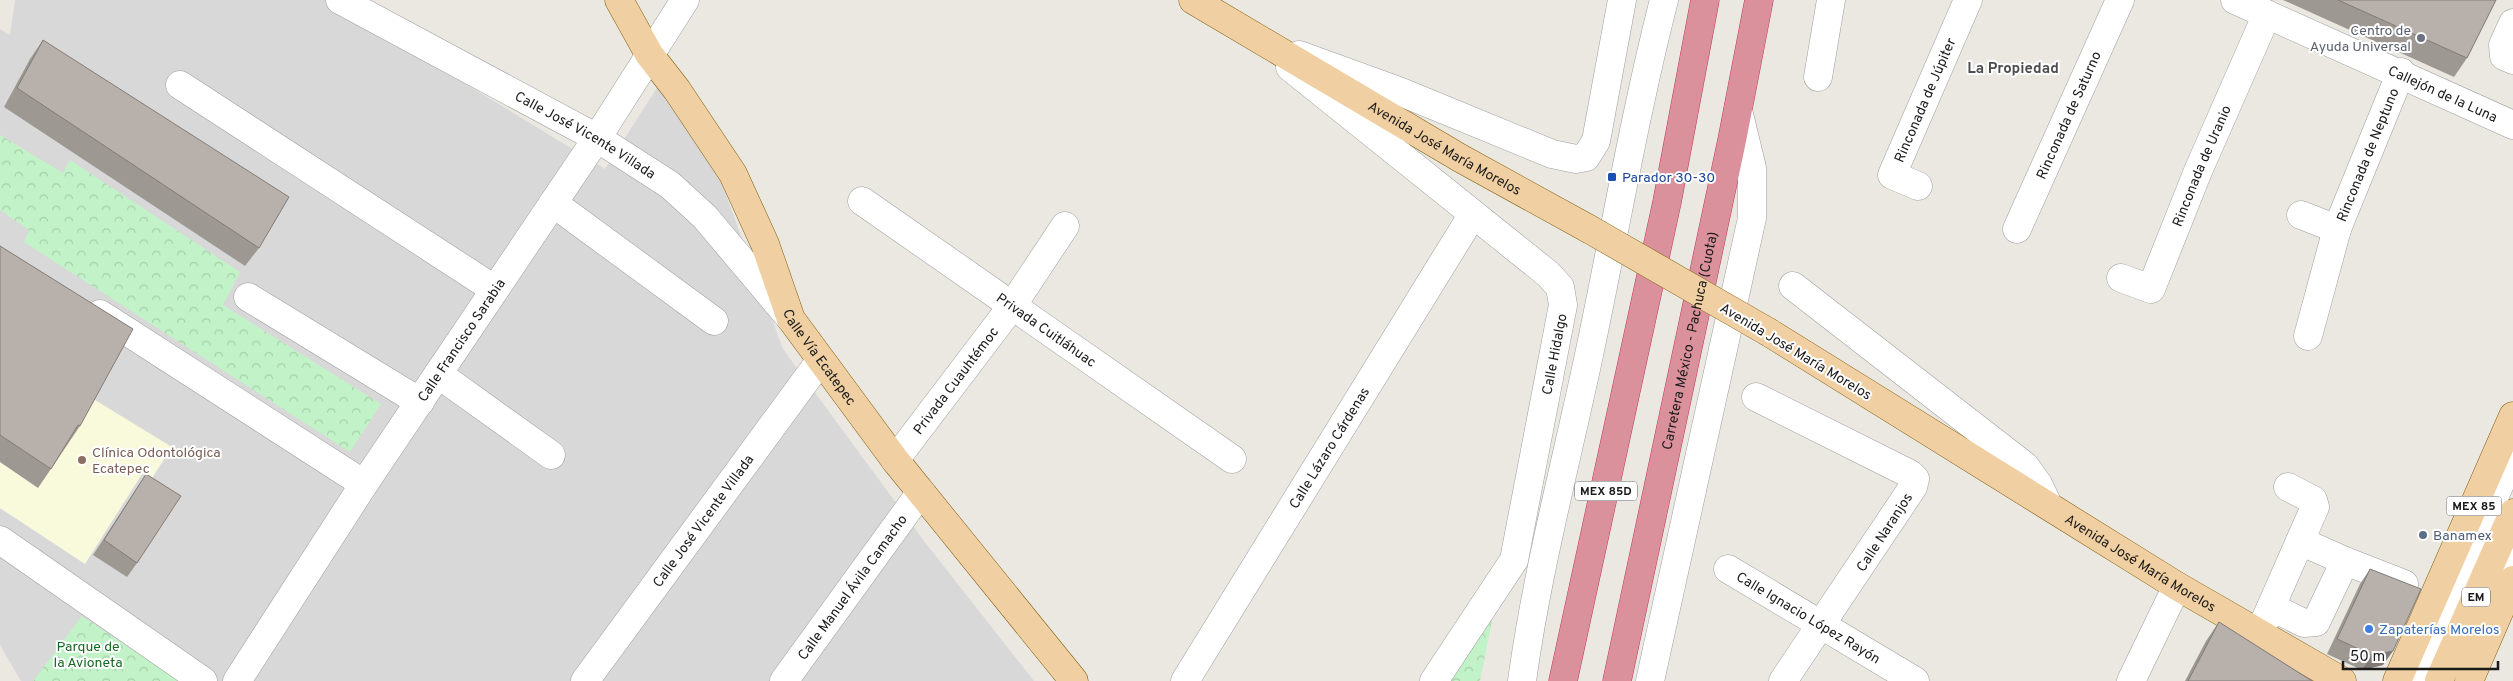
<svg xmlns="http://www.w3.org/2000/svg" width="2513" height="681" font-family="Overpass,sans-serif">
  <defs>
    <pattern id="park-crowns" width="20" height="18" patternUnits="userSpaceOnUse" patternTransform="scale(1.25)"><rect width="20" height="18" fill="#c2f2c7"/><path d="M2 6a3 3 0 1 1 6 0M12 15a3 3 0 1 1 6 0" fill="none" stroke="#a6cfaa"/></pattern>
  </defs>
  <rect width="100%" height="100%" fill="#ebe8e1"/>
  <!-- residential -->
  <polygon fill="#d9d8d8" points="15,0 328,0 605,169 662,80 720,179 783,349 924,541 1034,681 21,681 0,645 0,29 10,35"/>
  <!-- education -->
  <polygon fill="#f9fadb" points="0,342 172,447 152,478 142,474 85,564 0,508"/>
  <!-- park -->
  <g fill="url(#park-crowns)">
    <polygon points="0,135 63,173 70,160 240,272 223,305 381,404 350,452 24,242 29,230 0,210"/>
    <polygon points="82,616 179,681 33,681"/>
    <polygon points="1493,616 1480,681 1449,681"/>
  </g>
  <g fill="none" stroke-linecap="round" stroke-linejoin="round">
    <!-- minor casing -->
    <g stroke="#9f9f9f" stroke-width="29">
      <g id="minor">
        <path id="s1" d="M340,0L597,138L670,185L705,217L790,318"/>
        <path id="s2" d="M2235,0L2513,125"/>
        <polyline points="2513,23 2503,45 2504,56 2513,60"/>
        <polyline points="1299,55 1401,92 1552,154 1576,159 1586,157 1596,141 1622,0"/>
        <polyline points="1290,67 1548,274 1560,287 1563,305 1514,560 1434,681"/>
        <polyline points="1818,77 1831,0"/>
        <polyline points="180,85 494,289"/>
        <path id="s3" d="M1918,186L1892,175L1968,0"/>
        <path id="s4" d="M862,201L1232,459"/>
        <polyline points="553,203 714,321"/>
        <polyline points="2301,215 2337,229"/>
        <path id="s5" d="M2017,229L2120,0"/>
        <path id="s6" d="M2121,278L2151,289L2198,171L2267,14"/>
        <polyline points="1793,286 2025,466 2038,484 2048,505"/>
        <polyline points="248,297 420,402"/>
        <polyline points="100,314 364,484"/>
        <path id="s7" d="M2308,336L2337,229L2401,72"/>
        <polyline points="438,374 551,455"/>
        <polyline points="1756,397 1910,474 1915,479 1913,487 1783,681"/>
        <path id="s8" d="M895,460L1012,306L1065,226"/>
        <polyline points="0,540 203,681"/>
        <polyline points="2345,561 2404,584"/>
        <path id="s9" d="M1728,569L1915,681"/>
        <polyline points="2491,602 2513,551"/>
        <polyline points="2271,607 2304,623 2316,622 2345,561 2300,541"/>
        <polyline points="2259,634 2315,507 2313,500 2288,487"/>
        <path id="s10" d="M237,681L364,484L597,138L685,0"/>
        <path id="s11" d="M585,681L820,361"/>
        <path id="s12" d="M784,681L921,492"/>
        <path id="s13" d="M1185,681L1473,214"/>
        <path d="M1522,681C1537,571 1566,463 1589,355C1614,237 1634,117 1664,0"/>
        <polyline points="1650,681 1752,218 1752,168 1738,110"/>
        <polyline points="2131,681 2177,586"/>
        <polyline points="2414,681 2513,454"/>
      </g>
    </g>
    <!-- major casing -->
    <g stroke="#805f11" stroke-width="29">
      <g id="major">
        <path id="s14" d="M619,0L649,54L677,90L733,174L765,244L791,319L895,460L1074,681"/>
        <path id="s15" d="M1193,0L1460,158L1589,229"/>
        <path id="s16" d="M1770,333L2177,586L2342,681"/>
        <polyline points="2397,681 2513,416"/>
        <polyline points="2439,681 2513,513"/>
        <polyline points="2469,681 2513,580"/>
      </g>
    </g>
    <!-- highway casing -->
    <g stroke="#c03862" stroke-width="29">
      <g id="highway">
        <polyline points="1563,681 1667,202 1705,0"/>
        <path id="s17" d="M1617,681L1732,140L1759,0"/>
      </g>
    </g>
    <!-- minor -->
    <use href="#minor" stroke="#fff" stroke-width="28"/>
    <!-- major -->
    <use href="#major" stroke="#f0d0a2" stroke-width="28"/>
    <!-- highway -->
    <use href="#highway" stroke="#da919c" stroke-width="28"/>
    <!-- major-bridge casing -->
    <g stroke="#805f11" stroke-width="29" stroke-linecap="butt">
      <polyline id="major-bridge" points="1589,229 1770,333"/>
    </g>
    <!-- major-bridge -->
    <use href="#major-bridge" stroke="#f0d0a2" stroke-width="28"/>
  </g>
  <!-- wall -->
  <g fill="#9e9893">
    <polygon points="2283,0 2496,0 2467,58 2454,77"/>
    <polygon points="43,40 259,248 245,266 4,107 30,59"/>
    <polygon points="0,246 80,426 38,488 0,462"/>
    <polygon points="146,474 137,563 127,577 93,555"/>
    <polygon points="2370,569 2383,665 2362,670 2327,654 2360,584"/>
    <polygon points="2219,622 2312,681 2185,681 2206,641"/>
  </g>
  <!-- shaded-wall -->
  <polygon fill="#817c78" points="2393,651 2383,665 2362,670 2372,655"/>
  <!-- building -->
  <g fill="#b8b1ab" stroke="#817c78">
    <polygon points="2338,0 2496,0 2467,58"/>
    <polygon points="43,40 289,197 259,248 17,88"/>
    <polygon points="0,246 133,329 80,426 78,425 51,469 0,435"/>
    <polygon points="146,474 181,496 137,563 104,540"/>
    <polygon points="2370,569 2421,589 2393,651 2372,655 2337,639"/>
    <polygon points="2219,622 2312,681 2188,681"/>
  </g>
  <!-- markers -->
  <circle fill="#6b7280" stroke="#fff" stroke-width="2" cx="2421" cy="38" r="5"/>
  <rect fill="#1a4fb4" stroke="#fff" stroke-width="2" x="1607" y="172" width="10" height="10" rx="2.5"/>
  <circle fill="#8d6e63" stroke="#fff" stroke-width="2" cx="82" cy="460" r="5"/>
  <circle fill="#5c6f8a" stroke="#fff" stroke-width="2" cx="2423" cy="535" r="5"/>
  <circle fill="#3f7fe0" stroke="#fff" stroke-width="2" cx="2369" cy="629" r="5"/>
  <g text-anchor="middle" stroke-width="4" stroke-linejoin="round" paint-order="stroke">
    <!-- shield labels -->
    <g fill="#fff" stroke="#5f5f5f" stroke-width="1">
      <rect x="1575" y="481.5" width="62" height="19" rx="4"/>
      <rect x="2446.5" y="496.5" width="55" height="19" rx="4"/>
      <rect x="2462" y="587.5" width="28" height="19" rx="4"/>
    </g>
    <g font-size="12" font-weight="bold" fill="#1b1b1b">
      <text x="1606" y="495">MEX 85D</text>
      <text x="2474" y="510">MEX 85</text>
      <text x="2476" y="601">EM</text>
    </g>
    <!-- worship labels -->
    <g font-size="14" fill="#5b616d" stroke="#fff" text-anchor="end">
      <text x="2411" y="35">Centro de<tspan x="2411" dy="16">Ayuda Universal</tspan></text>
    </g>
    <!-- street labels -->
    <g font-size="14" fill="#1b1b1b" stroke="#fff">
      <text dy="5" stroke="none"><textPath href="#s2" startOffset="228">Callejón de la Luna</textPath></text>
      <text dy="5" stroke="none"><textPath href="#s3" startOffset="110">Rinconada de Júpiter</textPath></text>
      <text dy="5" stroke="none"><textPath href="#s5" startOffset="125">Rinconada de Saturno</textPath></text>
      <text dy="5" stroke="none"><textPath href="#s1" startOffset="280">Calle José Vicente Villada</textPath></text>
      <text dy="5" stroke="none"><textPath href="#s15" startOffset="292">Avenida José María Morelos</textPath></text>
      <text dy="5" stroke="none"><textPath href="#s7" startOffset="191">Rinconada de Neptuno</textPath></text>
      <text dy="5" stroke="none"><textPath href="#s6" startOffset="165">Rinconada de Uranio</textPath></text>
      <text dy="5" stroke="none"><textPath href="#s4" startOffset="225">Privada Cuitláhuac</textPath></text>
      <text dy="5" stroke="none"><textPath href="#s10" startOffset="408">Calle Francisco Sarabia</textPath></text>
      <text dy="5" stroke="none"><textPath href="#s17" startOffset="348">Carretera México - Pachuca (Cuota)</textPath></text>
      <text transform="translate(1796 351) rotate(31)" y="5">Avenida José María Morelos</text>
      <text transform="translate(1554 354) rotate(-79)" y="5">Calle Hidalgo</text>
      <text dy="5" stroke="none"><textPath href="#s14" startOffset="412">Calle Vía Ecatepec</textPath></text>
      <text dy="5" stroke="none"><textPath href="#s8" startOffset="100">Privada Cuauhtémoc</textPath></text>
      <text dy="5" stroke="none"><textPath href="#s13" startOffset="274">Calle Lázaro Cárdenas</textPath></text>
      <text dy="5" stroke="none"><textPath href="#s11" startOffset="199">Calle José Vicente Villada</textPath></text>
      <text transform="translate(1884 532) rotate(-57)" y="5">Calle Naranjos</text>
      <text dy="5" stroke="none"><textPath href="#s16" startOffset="436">Avenida José María Morelos</textPath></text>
      <text dy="5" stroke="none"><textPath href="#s12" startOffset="116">Calle Manuel Ávila Camacho</textPath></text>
      <text dy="5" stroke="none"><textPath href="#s9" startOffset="94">Calle Ignacio López Rayón</textPath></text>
    </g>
    <!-- transit labels -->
    <g font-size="14" fill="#164399" stroke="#fff" text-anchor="start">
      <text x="1622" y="182">Parador 30-30</text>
    </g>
    <!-- education labels -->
    <g font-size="14" fill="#785e54" stroke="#fff" text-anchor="start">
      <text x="92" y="457">Clínica Odontológica<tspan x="92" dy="16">Ecatepec</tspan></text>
    </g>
    <!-- service labels -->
    <g font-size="14" fill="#4e5e75" stroke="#fff" text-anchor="start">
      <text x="2433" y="540">Banamex</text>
    </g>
    <!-- shop labels -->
    <g font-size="14" fill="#366cbe" stroke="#fff" text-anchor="start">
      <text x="2379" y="634">Zapaterías Morelos</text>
    </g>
    <!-- park labels -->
    <g font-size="14" fill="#176a21" stroke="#fff">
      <text x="88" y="651">Parque de<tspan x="88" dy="16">la Avioneta</tspan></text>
    </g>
    <!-- neighbourhood labels -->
    <g font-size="15" font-weight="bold" fill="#4e4e4e" stroke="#fff">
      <text x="2013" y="73">La Propiedad</text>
    </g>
  </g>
  <!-- scale -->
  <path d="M2343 661v8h155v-8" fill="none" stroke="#1b1b1b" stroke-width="2.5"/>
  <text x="2350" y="661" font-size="15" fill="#1b1b1b" stroke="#ffffff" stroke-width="4" paint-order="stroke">50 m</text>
</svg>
